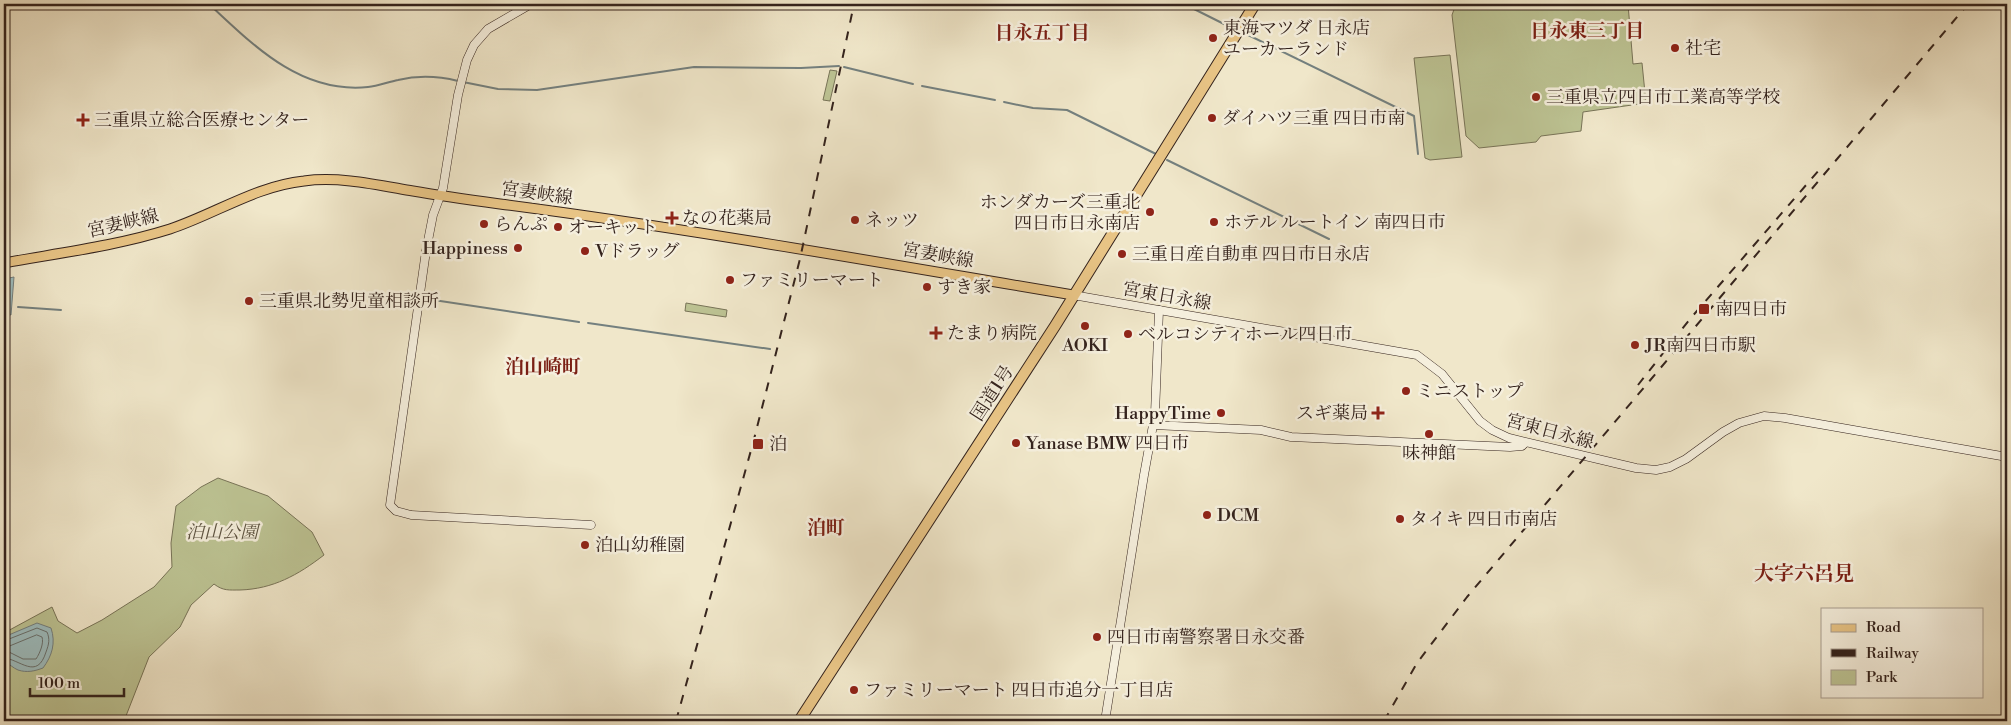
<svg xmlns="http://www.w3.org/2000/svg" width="2011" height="725" font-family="'Libre Bodoni','Noto Serif JP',serif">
  <rect width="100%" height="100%" fill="#f0e7ca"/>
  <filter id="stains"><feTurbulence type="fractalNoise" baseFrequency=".004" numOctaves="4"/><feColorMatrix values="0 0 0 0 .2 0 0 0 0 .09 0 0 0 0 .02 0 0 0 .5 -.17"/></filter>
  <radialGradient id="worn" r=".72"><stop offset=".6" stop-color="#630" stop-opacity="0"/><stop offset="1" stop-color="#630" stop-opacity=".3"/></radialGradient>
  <!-- green -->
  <g fill="#bdc494" stroke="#787458">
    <polygon points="1456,4 1628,4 1633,64 1642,63 1646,103 1583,112 1581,131 1541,136 1536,142 1479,148 1466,136 1452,15"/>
    <polygon points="1450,55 1462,157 1430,160 1425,158 1414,58"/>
    <polygon points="830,70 837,71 830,101 823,100"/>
    <polygon points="686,303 727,310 726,317 685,311"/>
    <path d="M218,478L268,496L312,532L324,555C298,575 273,589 240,590C229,590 223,591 214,584L191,605L180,627L149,657L124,721H4V633L52,607L58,621L77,633L102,620L154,587L172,567L171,543L176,506L201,487Z"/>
  </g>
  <!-- water -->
  <g fill="#9ebec0" stroke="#74807f">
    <polygon points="14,277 11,315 4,313 4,279"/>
    <path d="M37,623L51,628C56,643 52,656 43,668C35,671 27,673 18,670C13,668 10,664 4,662V637Z"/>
  </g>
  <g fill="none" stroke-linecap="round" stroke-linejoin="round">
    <!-- shore -->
    <g stroke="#69706e" stroke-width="1">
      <path d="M37,635L42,637C44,643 40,653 36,659H23L7,651L8,647Z"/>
      <path d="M4,641L37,628L47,632C50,639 49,644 46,652C37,681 20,659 4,658"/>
    </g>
    <!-- stream -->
    <g stroke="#74807f" stroke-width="2">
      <path d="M209,4C254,46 301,94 368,87C378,86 388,82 398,80C419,75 438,76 458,81"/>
      <polyline points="1184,4 1232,28"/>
      <polyline points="1244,33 1414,116 1418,154"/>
      <polyline points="844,67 913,84"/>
      <polyline points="463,82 498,89 537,90 694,67 801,68 839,66"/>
      <polyline points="922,86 995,100"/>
      <polyline points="1004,102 1033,108 1067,110 1156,154"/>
      <polyline points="1167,160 1329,239"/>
      <polyline points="427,299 579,322"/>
      <polyline points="18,307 61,310"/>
      <polyline points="588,323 770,349"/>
    </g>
    <!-- secondary casing -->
    <g stroke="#34231d" stroke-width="9">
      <g id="secondary">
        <polyline points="531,4 488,29 474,45 467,60 458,95 443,188 433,215 426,251 390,505 396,511 411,515 591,525"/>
        <polyline points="1073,295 1417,355 1442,374 1480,421 1492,430 1509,438 1636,468 1656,470 1670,467 1686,459 1723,432 1739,423 1764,416 1785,418 2007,457"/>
        <polyline points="1153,425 1261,430 1291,437 1510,447 1522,446 1525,443"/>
        <polyline points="1105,721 1144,475 1155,414 1159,310"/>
      </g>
    </g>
    <!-- primary casing -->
    <g stroke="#34231d" stroke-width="11">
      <path id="primary" d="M4,263C59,253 116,246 170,229C215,214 256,186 304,181C339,176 378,185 413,191C442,196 471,200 500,204C692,229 882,263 1073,295"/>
    </g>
    <!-- highway casing -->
    <g stroke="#34231d" stroke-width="12">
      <polyline id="highway" points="799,721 1055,326 1255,4"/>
    </g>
    <!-- secondary -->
    <use href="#secondary" stroke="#f5efdd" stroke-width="8"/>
    <!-- primary -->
    <use href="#primary" stroke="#e8c485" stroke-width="9"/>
    <!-- highway -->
    <use href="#highway" stroke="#e8c485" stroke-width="10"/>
    <!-- rail -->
    <g stroke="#34231d" stroke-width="2" stroke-dasharray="9 9" stroke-linecap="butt">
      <polyline points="1638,385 1690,319 1820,169"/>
      <polyline points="676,721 753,443 800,259 854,4"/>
      <polyline points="1384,721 1417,663 1467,597 1968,4"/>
    </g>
  </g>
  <!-- markers -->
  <g fill="#8f2418" stroke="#f5efdd" stroke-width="2">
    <circle cx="1213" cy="38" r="5"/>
    <circle cx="1675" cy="48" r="5"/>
    <circle cx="1536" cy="97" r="5"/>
    <circle cx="1212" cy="118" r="5"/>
    <path d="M80.5 112.5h5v5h5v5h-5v5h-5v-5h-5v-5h5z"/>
    <circle cx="1150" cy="212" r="5"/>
    <path d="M669.5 210.5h5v5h5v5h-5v5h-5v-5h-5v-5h5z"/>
    <circle cx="855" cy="220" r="5"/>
    <circle cx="1214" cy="222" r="5"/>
    <circle cx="484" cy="224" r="5"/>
    <circle cx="558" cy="227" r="5"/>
    <circle cx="518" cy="248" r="5"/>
    <circle cx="585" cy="251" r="5"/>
    <circle cx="1122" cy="254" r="5"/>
    <circle cx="730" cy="280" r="5"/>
    <circle cx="927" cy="287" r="5"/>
    <circle cx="249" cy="301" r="5"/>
    <rect x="1698" y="303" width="12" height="12" rx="2.5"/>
    <circle cx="1085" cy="326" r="5"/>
    <path d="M933.5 325.5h5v5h5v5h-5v5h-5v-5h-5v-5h5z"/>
    <circle cx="1128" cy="334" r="5"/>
    <circle cx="1635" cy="345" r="5"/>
    <circle cx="1406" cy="391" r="5"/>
    <circle cx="1221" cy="413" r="5"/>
    <path d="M1375.5 405.5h5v5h5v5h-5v5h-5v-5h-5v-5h5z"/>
    <circle cx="1429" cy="434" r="5"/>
    <circle cx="1016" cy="443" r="5"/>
    <rect x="752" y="438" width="12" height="12" rx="2.5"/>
    <circle cx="1207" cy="515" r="5"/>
    <circle cx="1400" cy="519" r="5"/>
    <circle cx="585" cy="545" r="5"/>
    <circle cx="1097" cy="637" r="5"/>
    <circle cx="854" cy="690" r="5"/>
  </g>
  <g text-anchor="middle" stroke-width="5" stroke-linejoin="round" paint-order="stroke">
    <!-- poi labels -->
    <g font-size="18" fill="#34231d" stroke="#f5efdd" text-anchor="start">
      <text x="1223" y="34">東海マツダ 日永店<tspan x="1223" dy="21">ユーカーランド</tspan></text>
      <text x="1685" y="54">社宅</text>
      <text x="1546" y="103">三重県立四日市工業高等学校</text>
      <text x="1222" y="124">ダイハツ三重 四日市南</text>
      <text x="94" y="126">三重県立総合医療センター</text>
      <text x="1140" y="208" text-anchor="end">ホンダカーズ三重北<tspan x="1140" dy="21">四日市日永南店</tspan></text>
      <text x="682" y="224">なの花薬局</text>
      <text x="865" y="226">ネッツ</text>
      <text x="1224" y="228">ホテル ルートイン 南四日市</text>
      <text x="494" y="230">らんぷ</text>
      <text x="568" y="233">オーキット</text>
      <text x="508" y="254" text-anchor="end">Happiness</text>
      <text x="595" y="257">Vドラッグ</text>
      <text x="1132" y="260">三重日産自動車 四日市日永店</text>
      <text x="740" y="286">ファミリーマート</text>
      <text x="937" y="293">すき家</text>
      <text x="259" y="307">三重県北勢児童相談所</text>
      <text x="1715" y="315">南四日市</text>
      <text x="947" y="339">たまり病院</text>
      <text x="1138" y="340">ベルコシティホール四日市</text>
      <text x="1085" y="351" text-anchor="middle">AOKI</text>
      <text x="1645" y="351">JR南四日市駅</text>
      <text x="1416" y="397">ミニストップ</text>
      <text x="1211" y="419" text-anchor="end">HappyTime</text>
      <text x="1368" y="419" text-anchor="end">スギ薬局</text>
      <text x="1026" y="449">Yanase BMW 四日市</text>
      <text x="769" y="450">泊</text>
      <text x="1429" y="459" text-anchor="middle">味神館</text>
      <text x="1217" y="521">DCM</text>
      <text x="1410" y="525">タイキ 四日市南店</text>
      <text x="595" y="551">泊山幼稚園</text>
      <text x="1107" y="643">四日市南警察署日永交番</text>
      <text x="864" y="696">ファミリーマート 四日市追分一丁目店</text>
    </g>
    <!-- street labels -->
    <g font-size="18" fill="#34231d" stroke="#f5efdd">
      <text transform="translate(537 193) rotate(8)" y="6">宮妻峡線</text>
      <text transform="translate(123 223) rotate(-13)" y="6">宮妻峡線</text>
      <text transform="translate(938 255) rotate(10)" y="6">宮妻峡線</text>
      <text transform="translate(1167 296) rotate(10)" y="6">宮東日永線</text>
      <text transform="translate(992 393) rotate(-57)" y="6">国道1号</text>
      <text transform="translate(1550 431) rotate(15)" y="6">宮東日永線</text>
    </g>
    <!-- park labels -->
    <g font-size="18" font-style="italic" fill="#5d5341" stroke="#f5efdd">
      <text x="222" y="538">泊山公園</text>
    </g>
    <!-- neighbourhood labels -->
    <g font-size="19" font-weight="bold" fill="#7a1f14" stroke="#f5efdd">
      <text x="1587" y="37">日永東三丁目</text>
      <text x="1042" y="39">日永五丁目</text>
      <text x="543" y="373">泊山崎町</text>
      <text x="826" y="534">泊町</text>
    </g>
    <!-- quarter labels -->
    <g font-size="20" font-weight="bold" fill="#7a1f14" stroke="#f5efdd">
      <text x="1804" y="580">大字六呂見</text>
    </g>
  </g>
  <!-- margin -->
  <rect width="2011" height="725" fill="none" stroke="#f0e7ca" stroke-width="20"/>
  <rect x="5" y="5" width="2001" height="715" fill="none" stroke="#34231d" stroke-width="2.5"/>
  <rect x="10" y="10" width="1991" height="705" fill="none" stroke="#34231d"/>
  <!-- legend -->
  <rect x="1821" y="608" width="162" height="90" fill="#f5efdd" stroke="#a89d90"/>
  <rect x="1831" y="624" width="25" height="8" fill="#e8c485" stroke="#a89d90"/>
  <text x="1866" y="632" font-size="15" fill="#34231d">Road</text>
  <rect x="1831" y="649" width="25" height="8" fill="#34231d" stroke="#a89d90"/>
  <text x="1866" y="658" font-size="15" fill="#34231d">Railway</text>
  <rect x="1831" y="670" width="25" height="15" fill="#bdc494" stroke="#a89d90"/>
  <text x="1866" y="682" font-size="15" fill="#34231d">Park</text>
  <!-- scale -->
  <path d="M30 688v8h94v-8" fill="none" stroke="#34231d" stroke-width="2.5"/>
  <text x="38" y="688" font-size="15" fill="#34231d" stroke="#f5efdd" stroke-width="4" paint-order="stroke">100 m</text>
  <rect width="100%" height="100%" filter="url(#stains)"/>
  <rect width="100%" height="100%" fill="url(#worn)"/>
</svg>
